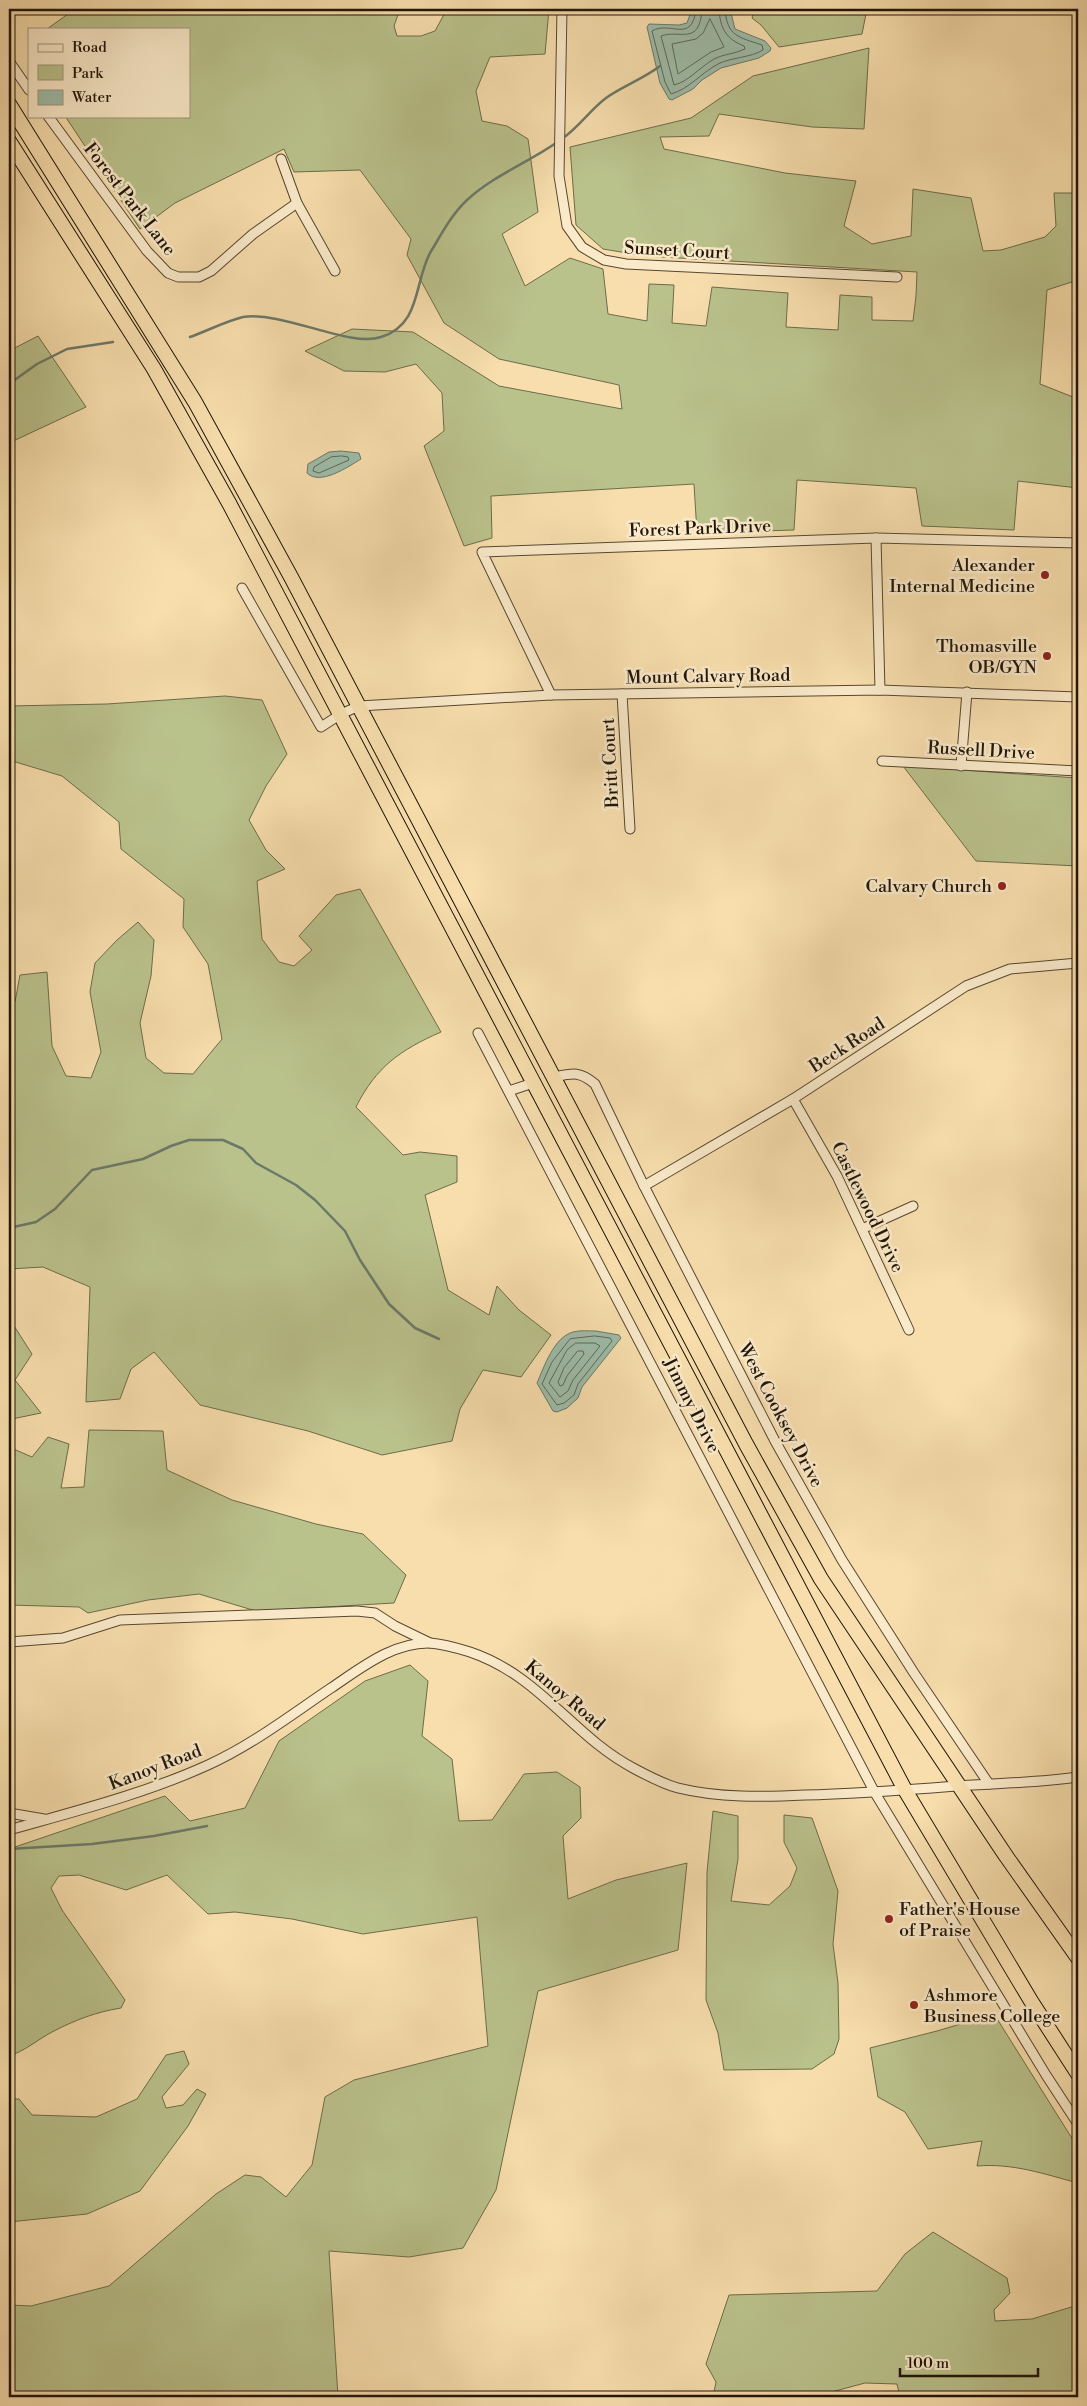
<svg xmlns="http://www.w3.org/2000/svg" width="1087" height="2406" font-family="'Libre Bodoni',serif">
  <rect width="100%" height="100%" fill="#f8dead"/>
  <filter id="stains"><feTurbulence type="fractalNoise" baseFrequency=".004" numOctaves="4"/><feColorMatrix values="0 0 0 0 .2 0 0 0 0 .09 0 0 0 0 .02 0 0 0 .5 -.17"/></filter>
  <radialGradient id="worn" r=".72"><stop offset=".6" stop-color="#630" stop-opacity="0"/><stop offset="1" stop-color="#630" stop-opacity=".3"/></radialGradient>
  <!-- green -->
  <g fill="#bac28c" stroke="#6d6c4a">
    <polygon points="65,9 400,9 394,26 397,36 421,36 435,31 447,9 549,9 545,54 490,57 476,91 482,121 507,126 528,139 538,212 502,234 525,286 570,258 603,269 608,314 647,321 649,284 674,285 672,323 706,326 712,287 788,293 786,327 838,330 840,295 872,297 872,320 913,321 916,296 917,272 645,256 603,249 576,225 570,147 691,118 753,76 869,48 864,129 812,127 719,114 709,136 660,137 664,149 785,173 856,181 844,226 872,244 911,236 913,189 971,198 983,251 1001,250 1045,237 1056,226 1054,193 1078,193 1078,280 1047,290 1040,384 1078,399 1078,488 1018,481 1014,530 922,526 916,488 797,480 794,530 697,533 694,484 491,496 492,538 464,546 424,446 444,431 442,393 416,364 385,372 344,371 305,351 352,329 413,332 499,386 622,409 619,385 499,359 444,323 407,255 411,239 360,170 294,172 284,149 175,203 140,229 65,116 189,116 189,29 47,29 68,14"/>
    <polygon points="754,9 867,9 862,34 779,47 761,25 752,18"/>
    <polygon points="38,336 86,407 9,443 9,351"/>
    <path d="M225,696L262,700L287,754L266,786L249,820L266,850L285,869L257,881L262,939L279,962L294,966L312,950L299,936L336,895L360,889L441,1032C400,1050 376,1067 356,1107L403,1155L420,1152L457,1156V1182L425,1195L448,1290L489,1315L497,1286L519,1310L551,1335L521,1377L483,1370L460,1409L452,1441L382,1455L308,1431L200,1405L154,1352L131,1369L120,1399L86,1402L90,1287L43,1267L9,1269V1008L15,1002L20,975L47,972L52,1046L66,1076L91,1078L101,1052L90,992L95,963L117,940L138,922L154,940L151,976L140,1023L146,1058L164,1073L193,1074L222,1039L208,964L183,927L184,899L121,849L119,822L62,776L9,760V706L107,704Z"/>
    <polygon points="903,766 1078,778 1078,866 976,861"/>
    <polygon points="9,1318 32,1354 15,1380 41,1413 12,1419 9,1426"/>
    <polygon points="89,1430 163,1431 167,1470 232,1500 316,1524 363,1534 406,1575 394,1603 256,1611 199,1594 148,1600 88,1613 79,1607 9,1605 9,1447 32,1457 48,1437 69,1444 61,1488 84,1487"/>
    <path d="M410,1665L428,1681L422,1736L452,1759L459,1821L492,1820L524,1774L557,1772L580,1787L581,1818L563,1836L568,1899L616,1880L687,1863L678,1950L538,1991L496,2190L463,2248L409,2257L329,2251L338,2397H9V2305L31,2306L109,2286L216,2194L245,2175L261,2177L286,2197L312,2165L325,2097L354,2080L488,2046L477,1917L363,1934L292,1919L235,1912L208,1914L167,1875L126,1890L79,1875L59,1876L51,1888L62,1910L125,2000L121,2008C96,2012 75,2020 52,2032C37,2040 25,2051 9,2056V1849L165,1796L190,1821L245,1808L279,1741L365,1681Z"/>
    <polygon points="713,1811 738,1816 738,1859 731,1901 769,1905 790,1886 797,1868 784,1842 784,1815 812,1818 838,1891 833,1944 838,1983 839,2039 834,2054 812,2069 724,2070 718,2033 706,2000 707,1872"/>
    <path d="M994,2014L1078,2148V2183C1044,2174 1013,2163 977,2166L982,2141L928,2149L905,2112L878,2097L870,2048L937,2031Z"/>
    <polygon points="184,2051 189,2064 162,2097 166,2108 183,2105 197,2089 206,2094 188,2126 140,2191 87,2214 9,2222 9,2099 19,2099 32,2115 96,2117 137,2099 166,2055"/>
    <polygon points="933,2232 1007,2278 1010,2293 994,2310 995,2321 1032,2319 1078,2305 1078,2397 900,2397 897,2384 865,2383 813,2397 713,2397 716,2382 706,2364 729,2295 877,2291 905,2254"/>
  </g>
  <!-- water -->
  <g fill="#9dbca9" stroke="#6b7969">
    <polygon points="692,9 730,9 735,29 765,41 771,48 770,51 759,58 721,68 702,80 693,89 672,100 669,99 660,83 647,27 649,24 679,25 687,23"/>
    <path d="M341,451L359,453L361,459C348,467 320,486 307,473L308,464L329,452Z"/>
    <path d="M596,1331L619,1335L621,1338L582,1387L578,1398L567,1408L557,1412L553,1411L537,1383C544,1367 554,1337 573,1332C580,1330 589,1331 596,1331Z"/>
  </g>
  <g fill="none" stroke-linecap="round" stroke-linejoin="round">
    <!-- shore -->
    <g stroke="#5e6858" stroke-width="1">
      <path d="M696,9C692,45 670,20 652,31L665,82L671,94C689,89 701,73 718,64C732,57 750,58 763,50L762,45C739,37 727,37 725,9"/>
      <path d="M702,9C700,47 679,29 661,36L674,85C688,82 700,67 714,59C723,54 735,54 745,49L744,46C726,39 720,28 719,9"/>
      <polygon points="710,19 724,47 711,52 678,74 672,44 696,39 703,33"/>
      <polygon points="342,456 348,457 349,460 319,473 313,471 314,467 331,457"/>
      <polygon points="595,1336 610,1338 612,1341 578,1384 574,1395 564,1403 557,1405 542,1384 552,1362 570,1339"/>
      <polygon points="576,1343 595,1343 600,1346 573,1380 568,1391 560,1397 549,1383 567,1350"/>
      <polygon points="578,1351 583,1351 584,1354 567,1376 563,1385 560,1386 558,1382 564,1368"/>
    </g>
    <!-- stream -->
    <g stroke="#6b7969" stroke-width="2.5">
      <path d="M563,138C579,127 590,110 606,98C623,86 643,79 660,66"/>
      <path d="M190,337C207,331 226,321 243,317C284,311 349,348 381,337C421,325 414,283 430,253C441,235 451,215 467,200C493,176 527,163 556,143"/>
      <polyline points="9,384 37,364 67,349 113,342"/>
      <polyline points="9,1228 36,1222 55,1209 92,1170 143,1159 171,1146 189,1140 223,1140 243,1149 256,1163 296,1185 315,1200 345,1231 360,1260 389,1304 415,1328 439,1339"/>
      <polyline points="9,1849 92,1844 154,1836 207,1826"/>
    </g>
    <!-- minor casing -->
    <g stroke="#564731" stroke-width="11">
      <g id="minor">
        <polyline points="562,9 559,176 567,226 582,247 604,260 626,264 897,277"/>
        <polyline points="9,61 29,90"/>
        <polyline points="48,116 147,251 168,273 178,277 199,277 211,271 253,234 297,203"/>
        <polyline points="281,159 297,203 335,271"/>
        <polyline points="876,538 880,690"/>
        <polyline points="242,588 321,727 341,714 359,706 551,695 880,690 1078,697"/>
        <polyline points="622,694 630,829"/>
        <polyline points="551,695 482,552 876,538 1078,543"/>
        <polyline points="882,761 1078,771"/>
        <polyline points="961,766 967,692"/>
        <polyline points="478,1033 875,1793 1046,2075 1078,2124"/>
        <path d="M554,1077C573,1073 580,1071 595,1084L644,1186L775,1441L842,1560L914,1673L989,1784"/>
        <polyline points="509,1091 533,1083"/>
        <polyline points="793,1099 837,1176 909,1330"/>
        <polyline points="644,1186 793,1099 966,986 1010,969 1078,963"/>
        <polyline points="862,1229 913,1206"/>
        <polyline points="9,1642 63,1638 120,1620 357,1611 375,1613 395,1626 430,1643"/>
        <polyline points="9,1813 44,1819"/>
        <path d="M9,1830C76,1811 144,1794 208,1765C252,1745 291,1715 331,1688C361,1668 393,1642 430,1643C444,1644 457,1648 470,1652C541,1676 573,1737 635,1769C648,1776 663,1784 678,1788C719,1798 763,1797 805,1795C856,1794 906,1790 956,1786C997,1783 1038,1783 1078,1777"/>
      </g>
    </g>
    <!-- highway casing -->
    <g stroke="#201508" stroke-width="16">
      <g id="highway">
        <polyline points="9,104 195,402 291,577 746,1444 821,1579 1006,1856 1078,1958"/>
        <polyline points="9,141 154,369 229,503 905,1790 1031,2001 1078,2074"/>
      </g>
    </g>
    <!-- minor -->
    <use href="#minor" stroke="#faeaca" stroke-width="9"/>
    <!-- highway -->
    <use href="#highway" stroke="#f8dead" stroke-width="14"/>
  </g>
  <!-- markers -->
  <g fill="#8f2418" stroke="#faeaca" stroke-width="2">
    <circle cx="1045" cy="575" r="5"/>
    <circle cx="1047" cy="656" r="5"/>
    <circle cx="1002" cy="886" r="5"/>
    <circle cx="889" cy="1919" r="5"/>
    <circle cx="914" cy="2005" r="5"/>
  </g>
  <g text-anchor="middle" stroke-width="5" stroke-linejoin="round" paint-order="stroke">
    <!-- street labels -->
    <g font-size="18" fill="#201508" stroke="#faeaca">
      <text transform="translate(130 199) rotate(52)" y="6">Forest Park Lane</text>
      <text transform="translate(677 250) rotate(3)" y="6">Sunset Court</text>
      <text transform="translate(700 528) rotate(-2)" y="6">Forest Park Drive</text>
      <text transform="translate(708 676) rotate(-1)" y="6">Mount Calvary Road</text>
      <text transform="translate(981 750) rotate(3)" y="6">Russell Drive</text>
      <text transform="translate(610 763) rotate(-93)" y="6">Britt Court</text>
      <text transform="translate(847 1045) rotate(-33)" y="6">Beck Road</text>
      <text transform="translate(868 1207) rotate(64)" y="6">Castlewood Drive</text>
      <text transform="translate(692 1405) rotate(63)" y="6">Jimmy Drive</text>
      <text transform="translate(781 1415) rotate(62)" y="6">West Cooksey Drive</text>
      <text transform="translate(565 1695) rotate(40)" y="6">Kanoy Road</text>
      <text transform="translate(155 1767) rotate(-21)" y="6">Kanoy Road</text>
    </g>
    <!-- poi labels -->
    <g font-size="18" fill="#201508" stroke="#faeaca" text-anchor="end">
      <text x="1035" y="571">Alexander<tspan x="1035" dy="21">Internal Medicine</tspan></text>
      <text x="1037" y="652">Thomasville<tspan x="1037" dy="21">OB/GYN</tspan></text>
      <text x="992" y="892">Calvary Church</text>
      <text x="899" y="1915" text-anchor="start">Father's House<tspan x="899" dy="21">of Praise</tspan></text>
      <text x="924" y="2001" text-anchor="start">Ashmore<tspan x="924" dy="21">Business College</tspan></text>
    </g>
  </g>
  <!-- margin -->
  <rect width="1087" height="2406" fill="none" stroke="#f8dead" stroke-width="30"/>
  <rect x="10" y="10" width="1067" height="2386" fill="none" stroke="#201508" stroke-width="2.5"/>
  <rect x="15" y="15" width="1057" height="2376" fill="none" stroke="#201508"/>
  <!-- legend -->
  <rect x="28" y="28" width="162" height="90" fill="#faeaca" stroke="#a3957c"/>
  <rect x="38" y="44" width="25" height="8" fill="#faeaca" stroke="#a3957c"/>
  <text x="72" y="52" font-size="15" fill="#201508">Road</text>
  <rect x="38" y="65" width="25" height="15" fill="#bac28c" stroke="#a3957c"/>
  <text x="72" y="78" font-size="15" fill="#201508">Park</text>
  <rect x="38" y="90" width="25" height="15" fill="#9dbca9" stroke="#a3957c"/>
  <text x="72" y="102" font-size="15" fill="#201508">Water</text>
  <!-- scale -->
  <path d="M900 2368v8h138v-8" fill="none" stroke="#201508" stroke-width="2.5"/>
  <text x="907" y="2368" font-size="15" fill="#201508" stroke="#faeaca" stroke-width="4" paint-order="stroke">100 m</text>
  <rect width="100%" height="100%" filter="url(#stains)"/>
  <rect width="100%" height="100%" fill="url(#worn)"/>
</svg>
